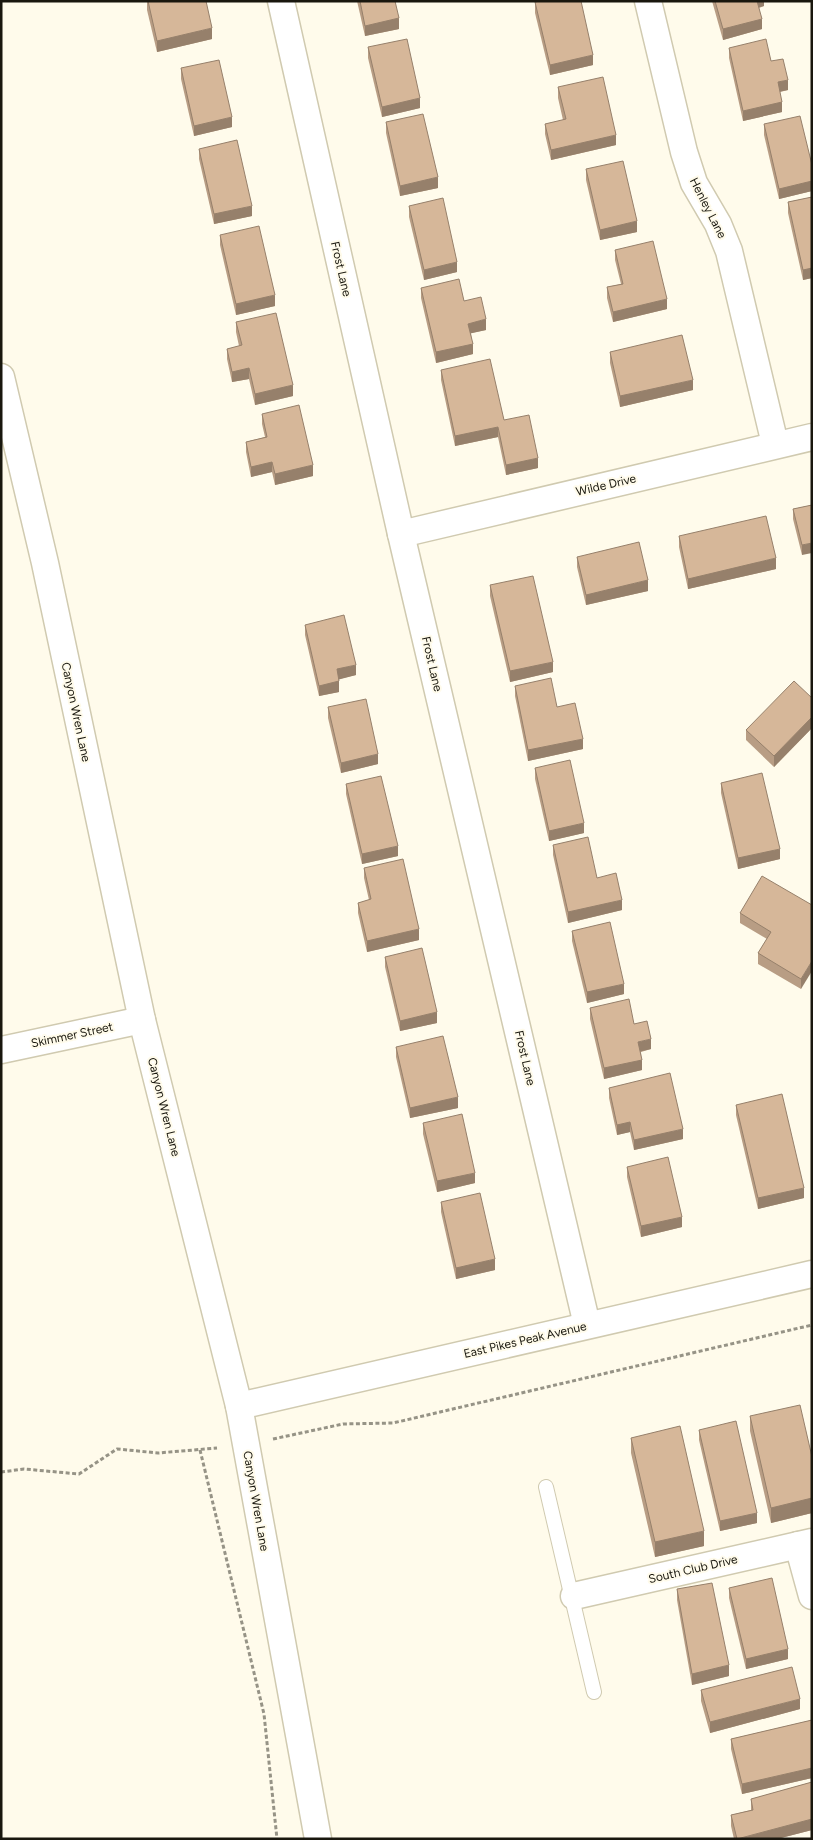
<svg xmlns="http://www.w3.org/2000/svg" width="813" height="1840" font-family="Figtree,sans-serif">
  <rect width="100%" height="100%" fill="#fffbeb"/>
  <g fill="none" stroke-linecap="round" stroke-linejoin="round">
    <!-- service casing -->
    <g stroke="#d0cab0" stroke-width="16">
      <polyline id="service" points="546,1487 594,1692"/>
    </g>
    <!-- minor casing -->
    <g stroke="#d0cab0" stroke-width="29">
      <g id="minor">
        <polyline points="281,1 401,534 587,1325"/>
        <polyline points="648,1 684,152 694,183 718,224 729,251 775,444"/>
        <polyline points="1,377 45,563 142,1020 239,1406 318,1839"/>
        <polyline points="401,534 812,437"/>
        <polyline points="1,1050 142,1020"/>
        <polyline points="239,1406 812,1274"/>
        <polyline points="798,1545 812,1596"/>
        <polyline points="574,1596 812,1542"/>
      </g>
    </g>
    <!-- path -->
    <g stroke="#969386" stroke-width="3" stroke-dasharray="4 2.5" stroke-linecap="butt">
      <polyline points="273,1439 343,1424 393,1423 812,1325"/>
      <polyline points="200,1450 264,1714 277,1839"/>
      <polyline points="1,1472 24,1469 79,1474 117,1449 158,1453 217,1448"/>
    </g>
    <!-- service -->
    <use href="#service" stroke="#fff" stroke-width="14"/>
    <!-- minor -->
    <use href="#minor" stroke="#fff" stroke-width="26"/>
  </g>
  <!-- wall -->
  <g fill="#b89d84">
    <polygon points="147,1 212,39 157,52 147,10"/>
    <polygon points="357,1 395,1 399,29 365,36"/>
    <polygon points="712,1 764,1 764,6 759,8 762,29 723,40"/>
    <polygon points="535,2 593,65 550,75 535,13"/>
    <polygon points="368,47 420,108 382,117 368,58"/>
    <polygon points="729,48 771,61 788,90 780,92 782,112 743,121 729,58"/>
    <polygon points="181,68 232,127 194,136 181,79"/>
    <polygon points="558,87 616,145 551,160 545,134 545,124 563,120 558,98"/>
    <polygon points="386,122 438,188 400,196 386,133"/>
    <polygon points="764,124 812,165 812,191 779,199 764,135"/>
    <polygon points="199,149 252,216 214,224 199,159"/>
    <polygon points="586,169 637,232 600,240 586,180"/>
    <polygon points="812,197 812,278 803,280 788,213 788,202"/>
    <polygon points="409,206 457,272 424,280 409,217"/>
    <polygon points="220,235 275,306 236,315 220,245"/>
    <polygon points="615,250 667,309 613,322 607,298 607,287 621,284 615,260"/>
    <polygon points="421,288 464,301 486,330 471,333 473,354 436,363 421,298"/>
    <polygon points="236,322 293,396 255,405 249,379 232,382 227,359 227,349 239,346 236,332"/>
    <polygon points="610,352 693,390 620,407 610,363"/>
    <polygon points="441,370 538,468 506,475 498,437 455,446 441,380"/>
    <polygon points="262,414 313,476 275,485 272,472 251,477 246,452 246,442 265,437 262,424"/>
    <polygon points="812,505 802,555 793,519 793,509"/>
    <polygon points="679,536 776,569 688,589 679,547"/>
    <polygon points="577,557 648,591 586,605 577,567"/>
    <polygon points="490,585 553,672 510,682 490,596"/>
    <polygon points="305,625 356,675 339,679 339,692 319,696 305,635"/>
    <polygon points="515,686 557,707 583,749 528,761 515,696"/>
    <polygon points="812,698 812,728 774,767 746,740 746,730"/>
    <polygon points="328,707 378,764 341,773 328,718"/>
    <polygon points="535,768 584,833 549,841 535,779"/>
    <polygon points="721,783 780,859 738,869 721,793"/>
    <polygon points="346,784 398,856 362,864 346,794"/>
    <polygon points="553,845 597,878 622,910 568,923 553,855"/>
    <polygon points="364,868 419,940 367,952 358,913 358,903 369,900 364,878"/>
    <polygon points="812,905 801,989 758,964 758,953 767,939 740,923 740,913"/>
    <polygon points="572,931 624,994 587,1003 572,941"/>
    <polygon points="385,957 437,1023 400,1031 385,967"/>
    <polygon points="590,1008 651,1049 641,1052 642,1070 604,1079 590,1019"/>
    <polygon points="396,1047 458,1108 410,1118 396,1057"/>
    <polygon points="609,1088 683,1139 634,1150 630,1132 617,1135 609,1098"/>
    <polygon points="736,1105 804,1198 758,1209 736,1115"/>
    <polygon points="423,1123 475,1183 437,1192 423,1134"/>
    <polygon points="627,1167 682,1227 641,1237 627,1177"/>
    <polygon points="441,1202 495,1270 456,1279 441,1212"/>
    <polygon points="750,1416 812,1457 812,1513 771,1523 750,1431"/>
    <polygon points="699,1430 757,1523 720,1531 699,1440"/>
    <polygon points="631,1438 704,1546 655,1557 631,1453"/>
    <polygon points="729,1588 788,1659 746,1669 729,1598"/>
    <polygon points="677,1589 729,1676 692,1685 677,1600"/>
    <polygon points="701,1690 800,1709 710,1733 701,1701"/>
    <polygon points="812,1720 812,1778 742,1794 731,1749 731,1739"/>
    <polygon points="812,1782 812,1830 777,1839 734,1839 731,1826 731,1815 751,1810 751,1799"/>
  </g>
  <!-- shaded-wall -->
  <g fill="#96806b">
    <polygon points="756,1 764,1 764,6 756,8"/>
    <polygon points="399,18 399,29 365,36 365,26"/>
    <polygon points="762,19 762,29 723,40 723,29"/>
    <polygon points="212,28 212,39 157,52 157,41"/>
    <polygon points="593,55 593,65 550,75 550,65"/>
    <polygon points="788,80 788,90 778,92 778,82"/>
    <polygon points="420,98 420,108 382,117 382,107"/>
    <polygon points="782,102 782,112 743,121 743,111"/>
    <polygon points="232,117 232,127 194,136 194,126"/>
    <polygon points="616,135 616,145 551,160 551,150"/>
    <polygon points="438,177 438,188 400,196 400,186"/>
    <polygon points="812,181 812,191 779,199 779,189"/>
    <polygon points="252,206 252,216 214,224 214,214"/>
    <polygon points="637,221 637,232 600,240 600,230"/>
    <polygon points="457,262 457,272 424,280 424,270"/>
    <polygon points="812,268 812,278 803,280 803,270"/>
    <polygon points="275,295 275,306 236,315 236,304"/>
    <polygon points="667,299 667,309 613,322 613,312"/>
    <polygon points="486,319 486,330 468,334 468,324"/>
    <polygon points="473,344 473,354 436,363 436,352"/>
    <polygon points="249,368 249,379 232,382 232,372"/>
    <polygon points="693,380 693,390 620,407 620,396"/>
    <polygon points="293,385 293,396 255,405 255,394"/>
    <polygon points="498,427 498,437 455,446 455,436"/>
    <polygon points="538,458 538,468 506,475 506,465"/>
    <polygon points="272,462 272,472 251,477 251,467"/>
    <polygon points="313,465 313,476 275,485 275,474"/>
    <polygon points="812,543 812,553 802,555 802,545"/>
    <polygon points="776,558 776,569 688,589 688,579"/>
    <polygon points="648,580 648,591 586,605 586,595"/>
    <polygon points="553,662 553,672 510,682 510,671"/>
    <polygon points="356,665 356,675 337,680 337,669"/>
    <polygon points="339,681 339,692 319,696 319,686"/>
    <polygon points="812,717 812,728 774,767 774,756"/>
    <polygon points="583,739 583,749 528,761 528,750"/>
    <polygon points="378,754 378,764 341,773 341,763"/>
    <polygon points="584,823 584,833 549,841 549,831"/>
    <polygon points="398,846 398,856 362,864 362,854"/>
    <polygon points="780,849 780,859 738,869 738,858"/>
    <polygon points="622,900 622,910 568,923 568,912"/>
    <polygon points="419,929 419,940 367,952 367,941"/>
    <polygon points="812,961 812,971 801,989 801,979"/>
    <polygon points="624,984 624,994 587,1003 587,992"/>
    <polygon points="437,1012 437,1023 400,1031 400,1021"/>
    <polygon points="651,1039 651,1049 638,1052 638,1042"/>
    <polygon points="642,1060 642,1070 604,1079 604,1068"/>
    <polygon points="458,1097 458,1108 410,1118 410,1108"/>
    <polygon points="630,1122 630,1132 617,1135 617,1125"/>
    <polygon points="683,1129 683,1139 634,1150 634,1140"/>
    <polygon points="475,1173 475,1183 437,1192 437,1181"/>
    <polygon points="804,1188 804,1198 758,1209 758,1198"/>
    <polygon points="682,1217 682,1227 641,1237 641,1226"/>
    <polygon points="495,1259 495,1270 456,1279 456,1268"/>
    <polygon points="812,1498 812,1513 771,1523 771,1508"/>
    <polygon points="757,1513 757,1523 720,1531 720,1521"/>
    <polygon points="704,1531 704,1546 655,1557 655,1542"/>
    <polygon points="788,1649 788,1659 746,1669 746,1659"/>
    <polygon points="729,1665 729,1676 692,1685 692,1674"/>
    <polygon points="800,1699 800,1709 710,1733 710,1722"/>
    <polygon points="812,1768 812,1778 742,1794 742,1784"/>
    <polygon points="812,1819 812,1830 777,1839 738,1839"/>
  </g>
  <!-- building -->
  <g fill="#d6b799" stroke="#96806b">
    <polygon points="148,1 206,1 212,28 157,41"/>
    <polygon points="360,1 395,1 399,18 365,26"/>
    <polygon points="540,1 581,1 593,55 550,65 535,2"/>
    <polygon points="715,1 757,1 762,19 723,29"/>
    <polygon points="407,39 420,98 382,107 368,47"/>
    <polygon points="766,39 771,61 783,59 788,80 778,82 782,102 743,111 729,48"/>
    <polygon points="219,60 232,117 194,126 181,68"/>
    <polygon points="603,77 616,135 551,150 545,124 566,119 558,87"/>
    <polygon points="423,114 438,177 400,186 386,122"/>
    <polygon points="800,116 812,165 812,181 779,189 764,124"/>
    <polygon points="237,140 252,206 214,214 199,149"/>
    <polygon points="623,161 637,221 600,230 586,169"/>
    <polygon points="812,197 812,268 803,270 788,202"/>
    <polygon points="443,198 457,262 424,270 409,206"/>
    <polygon points="259,226 275,295 236,304 220,235"/>
    <polygon points="653,241 667,299 613,312 607,287 623,284 615,250"/>
    <polygon points="459,279 464,301 481,297 486,319 468,324 473,344 436,352 421,288"/>
    <polygon points="276,313 293,385 255,394 249,368 232,372 227,349 242,345 236,322"/>
    <polygon points="682,335 693,380 620,396 610,352"/>
    <polygon points="490,359 504,420 529,415 538,458 506,465 498,427 455,436 441,370"/>
    <polygon points="299,405 313,465 275,474 272,462 251,467 246,442 267,437 262,414"/>
    <polygon points="812,505 812,543 802,545 793,509"/>
    <polygon points="766,516 776,558 688,579 679,536"/>
    <polygon points="639,542 648,580 586,595 577,557"/>
    <polygon points="533,576 553,662 510,671 490,585"/>
    <polygon points="344,615 356,665 337,669 339,681 319,686 305,625"/>
    <polygon points="551,678 557,707 575,703 583,739 528,750 515,686"/>
    <polygon points="794,681 812,698 812,717 774,756 746,730"/>
    <polygon points="366,699 378,754 341,763 328,707"/>
    <polygon points="570,760 584,823 549,831 535,768"/>
    <polygon points="762,773 780,849 738,858 721,783"/>
    <polygon points="381,776 398,846 362,854 346,784"/>
    <polygon points="588,837 597,878 616,873 622,900 568,912 553,845"/>
    <polygon points="403,859 419,929 367,941 358,903 371,899 364,868"/>
    <polygon points="762,876 812,905 812,961 801,979 758,953 771,932 740,913"/>
    <polygon points="610,922 624,984 587,992 572,931"/>
    <polygon points="422,948 437,1012 400,1021 385,957"/>
    <polygon points="629,999 634,1024 647,1021 651,1039 638,1042 642,1060 604,1068 590,1008"/>
    <polygon points="443,1036 458,1097 410,1108 396,1047"/>
    <polygon points="670,1073 683,1129 634,1140 630,1122 617,1125 609,1088"/>
    <polygon points="782,1094 804,1188 758,1198 736,1105"/>
    <polygon points="462,1114 475,1173 437,1181 423,1123"/>
    <polygon points="668,1157 682,1217 641,1226 627,1167"/>
    <polygon points="480,1193 495,1259 456,1268 441,1202"/>
    <polygon points="800,1405 812,1457 812,1498 771,1508 750,1416"/>
    <polygon points="736,1421 757,1513 720,1521 699,1430"/>
    <polygon points="680,1426 704,1531 655,1542 631,1438"/>
    <polygon points="772,1578 788,1649 746,1659 729,1588"/>
    <polygon points="712,1583 729,1665 692,1674 677,1589"/>
    <polygon points="792,1667 800,1699 710,1722 701,1690"/>
    <polygon points="812,1720 812,1768 742,1784 731,1739"/>
    <polygon points="812,1782 812,1819 737,1839 731,1815 753,1810 751,1799"/>
  </g>
  <g text-anchor="middle" stroke-width="4" stroke-linejoin="round" paint-order="stroke">
    <!-- street labels -->
    <g font-size="12" fill="#19170e" stroke="#fffbeb">
      <text transform="translate(708 208) rotate(63)" y="4">Henley Lane</text>
      <text transform="translate(341 269) rotate(77)" y="4">Frost Lane</text>
      <text transform="translate(606 485) rotate(-13)" y="4">Wilde Drive</text>
      <text transform="translate(432 664) rotate(77)" y="4">Frost Lane</text>
      <text transform="translate(76 712) rotate(78)" y="4">Canyon Wren Lane</text>
      <text transform="translate(72 1035) rotate(-12)" y="4">Skimmer Street</text>
      <text transform="translate(525 1058) rotate(77)" y="4">Frost Lane</text>
      <text transform="translate(164 1107) rotate(76)" y="4">Canyon Wren Lane</text>
      <text transform="translate(525 1340) rotate(-13)" y="4">East Pikes Peak Avenue</text>
      <text transform="translate(256 1501) rotate(80)" y="4">Canyon Wren Lane</text>
      <text transform="translate(693 1569) rotate(-13)" y="4">South Club Drive</text>
    </g>
  </g>
  <!-- border -->
  <rect width="813" height="1840" fill="none" stroke="#19170e" stroke-width="5"/>
</svg>
